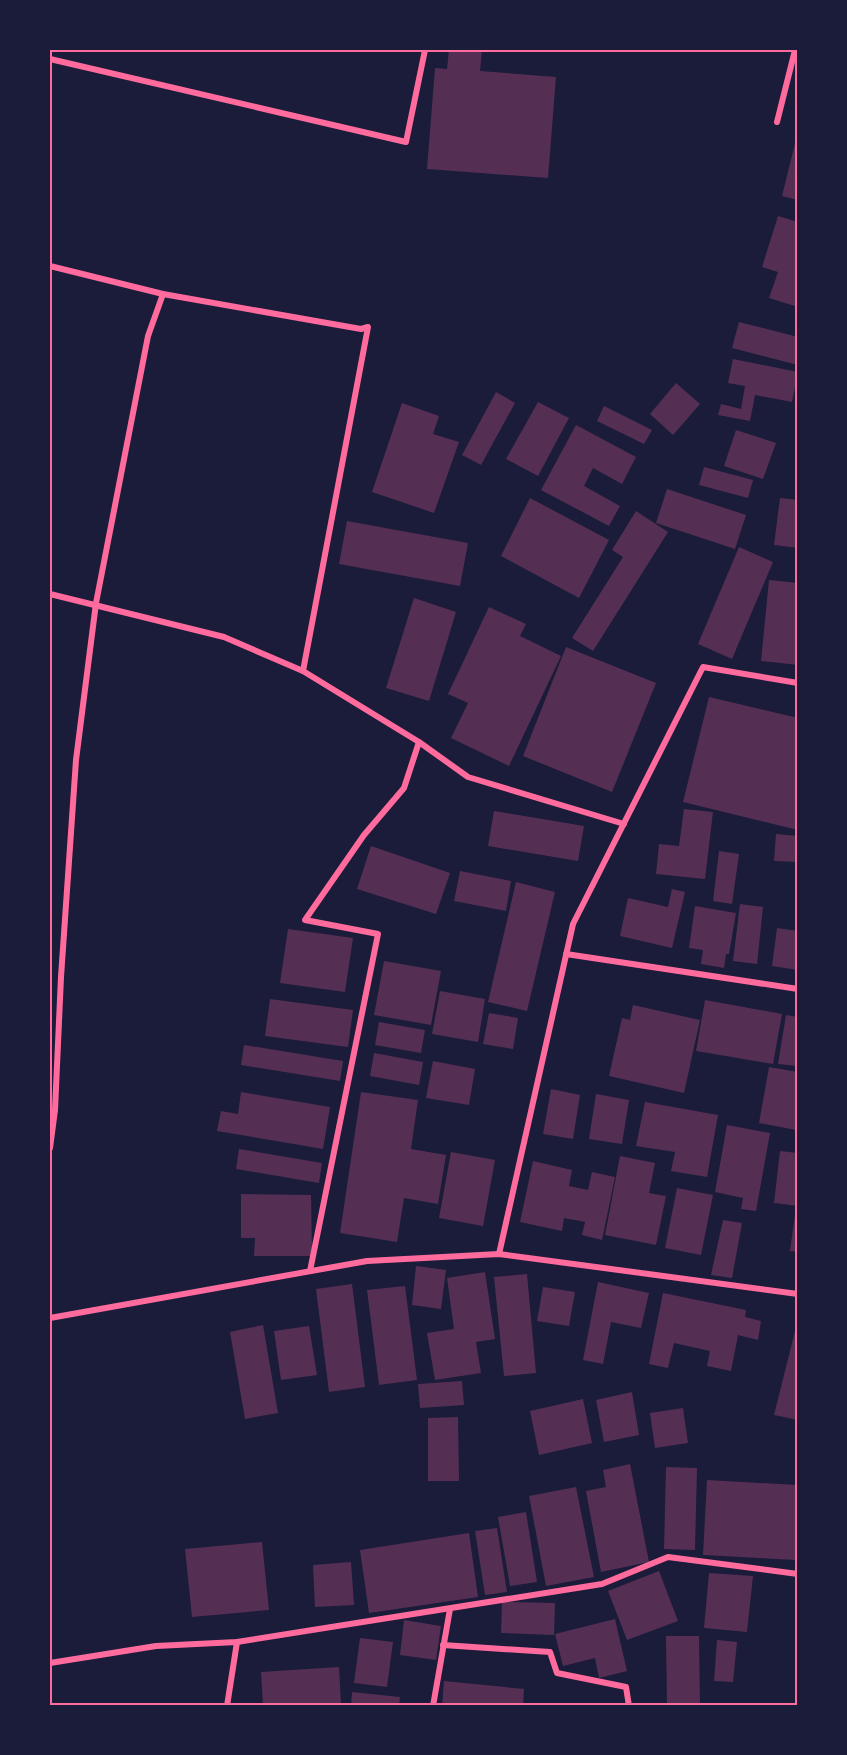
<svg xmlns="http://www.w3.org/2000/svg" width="847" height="1755" font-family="'IBM Plex Sans',sans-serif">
  <rect width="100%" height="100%" fill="#1b1b3a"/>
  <!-- building -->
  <g fill="#542f53">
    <polygon points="449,50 482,50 480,71 556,77 548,178 427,169 435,68 447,69"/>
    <polygon points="798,131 798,200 782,196"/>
    <polygon points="778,216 798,222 798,307 769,298 778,272 762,267"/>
    <polygon points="739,322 798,337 798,365 732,348"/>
    <polygon points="733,359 798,372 792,402 755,395 750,421 718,415 721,404 741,409 745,386 728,383"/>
    <polygon points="676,383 700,404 673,435 650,414"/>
    <polygon points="496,392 515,403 481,465 462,455"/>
    <polygon points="538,402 569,418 538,476 506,459"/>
    <polygon points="402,403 439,416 433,434 459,442 434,513 372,492"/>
    <polygon points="604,406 652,430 644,444 597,421"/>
    <polygon points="576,425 636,457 622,484 593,468 584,486 620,506 609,526 541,490"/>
    <polygon points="736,430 776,443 763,479 724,466"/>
    <polygon points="704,467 753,480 748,498 699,485"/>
    <polygon points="667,489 746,515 735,549 656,523"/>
    <polygon points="530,498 609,540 579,598 501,556"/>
    <polygon points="780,498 798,500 798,548 774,545"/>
    <polygon points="636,511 668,532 593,651 572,638 623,557 612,550"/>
    <polygon points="347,521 468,543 460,586 339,564"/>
    <polygon points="739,547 773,562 732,659 698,644"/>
    <polygon points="769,580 798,583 798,665 761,661"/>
    <polygon points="414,598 456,612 429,701 386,688"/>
    <polygon points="489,607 526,624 520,636 561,656 509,766 451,738 468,703 448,694"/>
    <polygon points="566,647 656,683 612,792 523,756"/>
    <polygon points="709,697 798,718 798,830 683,802"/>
    <polygon points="684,809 713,812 705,879 656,874 659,844 679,846"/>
    <polygon points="494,811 584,826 578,861 488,846"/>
    <polygon points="776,834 798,836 798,862 774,861"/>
    <polygon points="371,846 450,873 436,914 357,889"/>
    <polygon points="719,851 739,854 732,904 713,901"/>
    <polygon points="460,871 511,881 506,911 454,901"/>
    <polygon points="516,882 555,892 527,1011 488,1002"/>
    <polygon points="672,889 685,892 672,948 620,936 628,898 668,907"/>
    <polygon points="740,904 763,907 757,964 733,961"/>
    <polygon points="695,906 736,913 729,954 726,954 724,968 701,964 703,950 689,948"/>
    <polygon points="777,928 798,931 798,970 772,966"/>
    <polygon points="288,929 353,938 345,992 280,983"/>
    <polygon points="384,961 441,971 431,1025 374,1015"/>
    <polygon points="440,991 485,999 478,1042 432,1034"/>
    <polygon points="270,999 353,1010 348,1047 265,1036"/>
    <polygon points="705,1000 782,1014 773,1064 696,1051"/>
    <polygon points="633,1005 700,1020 684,1093 609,1076 622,1018 630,1020"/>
    <polygon points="489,1013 518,1018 513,1049 483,1044"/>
    <polygon points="786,1015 798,1017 797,1066 778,1064"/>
    <polygon points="379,1022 425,1030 421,1053 375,1045"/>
    <polygon points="244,1045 343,1061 340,1081 241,1065"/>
    <polygon points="374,1053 423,1062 419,1085 370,1076"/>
    <polygon points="433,1061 475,1069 469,1105 426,1098"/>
    <polygon points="769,1067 798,1072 796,1130 759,1123"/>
    <polygon points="551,1089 580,1095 573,1139 543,1134"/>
    <polygon points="241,1092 330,1107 323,1149 217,1131 221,1111 238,1114"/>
    <polygon points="361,1092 418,1100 411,1149 446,1155 438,1204 404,1198 397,1242 340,1233"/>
    <polygon points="596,1094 629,1100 622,1144 589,1139"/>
    <polygon points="645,1102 718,1115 707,1177 671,1171 675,1152 636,1146"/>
    <polygon points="727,1125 770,1133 756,1211 741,1209 743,1198 715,1192"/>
    <polygon points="239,1149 322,1163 319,1183 236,1169"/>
    <polygon points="780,1151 798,1153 798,1206 774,1203"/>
    <polygon points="451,1152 495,1160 483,1226 439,1218"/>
    <polygon points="620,1156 655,1163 649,1193 666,1196 656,1245 605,1235"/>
    <polygon points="533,1161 572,1170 569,1186 588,1190 592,1172 615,1177 602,1240 582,1235 585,1222 564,1218 562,1231 520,1222"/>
    <polygon points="677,1188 713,1195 701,1255 665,1248"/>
    <polygon points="241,1194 311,1195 312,1256 254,1256 255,1238 241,1238"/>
    <polygon points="796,1207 798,1207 798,1252 790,1251"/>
    <polygon points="723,1220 742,1223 732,1278 711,1275"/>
    <polygon points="416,1266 446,1270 441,1309 412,1305"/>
    <polygon points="485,1272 495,1339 476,1342 481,1373 435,1380 427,1333 454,1329 447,1278"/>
    <polygon points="527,1274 536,1373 504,1376 494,1277"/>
    <polygon points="598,1282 649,1293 641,1328 611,1322 603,1364 583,1360"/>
    <polygon points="352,1284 365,1387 329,1392 316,1289"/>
    <polygon points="405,1286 417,1380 379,1385 367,1290"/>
    <polygon points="543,1287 575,1292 569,1326 537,1321"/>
    <polygon points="663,1293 746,1310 745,1317 761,1321 758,1340 738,1335 731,1371 707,1366 710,1351 674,1343 668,1368 649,1364"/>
    <polygon points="798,1319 798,1420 774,1415"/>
    <polygon points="263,1325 278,1413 245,1419 230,1332"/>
    <polygon points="309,1326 317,1375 281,1380 274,1331"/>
    <polygon points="462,1381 464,1405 420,1408 418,1384"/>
    <polygon points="632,1392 639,1435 604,1442 596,1400"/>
    <polygon points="583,1399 592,1443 539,1455 530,1411"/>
    <polygon points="683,1408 688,1443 655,1448 650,1413"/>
    <polygon points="458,1417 459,1481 428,1481 428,1418"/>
    <polygon points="630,1464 649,1562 601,1572 586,1491 606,1487 603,1470"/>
    <polygon points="666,1467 697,1468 695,1550 664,1549"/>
    <polygon points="707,1480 798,1485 796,1560 703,1555"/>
    <polygon points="576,1487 594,1577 546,1586 529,1496"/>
    <polygon points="526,1512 537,1582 510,1586 498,1517"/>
    <polygon points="497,1528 507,1592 485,1595 475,1531"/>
    <polygon points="469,1533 478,1597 369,1613 360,1550"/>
    <polygon points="262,1542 269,1610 192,1617 185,1549"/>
    <polygon points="351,1562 354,1605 315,1607 313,1565"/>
    <polygon points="659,1571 678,1621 627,1640 608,1591"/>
    <polygon points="709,1573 753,1576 747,1632 704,1628"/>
    <polygon points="502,1602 555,1603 554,1635 501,1633"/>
    <polygon points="615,1619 627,1671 599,1678 595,1658 563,1666 555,1634"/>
    <polygon points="404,1620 441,1626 436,1660 400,1655"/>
    <polygon points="666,1636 699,1636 700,1706 667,1706"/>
    <polygon points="360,1638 393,1642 387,1687 354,1683"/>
    <polygon points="717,1640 737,1642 733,1682 714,1681"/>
    <polygon points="339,1667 341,1705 263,1706 261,1672"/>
    <polygon points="444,1681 524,1689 523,1706 442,1706"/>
    <polygon points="352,1692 400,1697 399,1706 351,1706"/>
  </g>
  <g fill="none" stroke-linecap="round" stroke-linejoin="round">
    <!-- minor -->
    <g stroke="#ff6b9d" stroke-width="6">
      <polyline points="50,59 406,142 425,50"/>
      <polyline points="777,122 795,50"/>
      <polyline points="50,266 163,294 361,329 368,327 303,671"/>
      <polyline points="50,594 224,637 303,671 419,742 468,777 624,824"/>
      <polyline points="566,954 798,989"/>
      <polyline points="50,1148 55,1110 61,977 76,760 96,603 148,336 163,294"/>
      <polyline points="499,1254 573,924 703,667 798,683"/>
      <polyline points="310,1271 378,934 305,920 364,835 404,788 419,742"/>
      <polyline points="50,1318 367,1261 499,1254 798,1294"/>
      <polyline points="443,1645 550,1652 557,1673 626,1687 629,1706"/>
      <polyline points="50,1663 156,1646 237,1642 602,1584 668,1557 798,1574"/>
      <polyline points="227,1706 237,1642"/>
      <polyline points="433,1706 450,1609"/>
    </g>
  </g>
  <!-- border -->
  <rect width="847" height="1755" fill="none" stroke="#1b1b3a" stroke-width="102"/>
  <rect x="51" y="51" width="745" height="1653" fill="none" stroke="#ff6b9d" stroke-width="2"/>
</svg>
